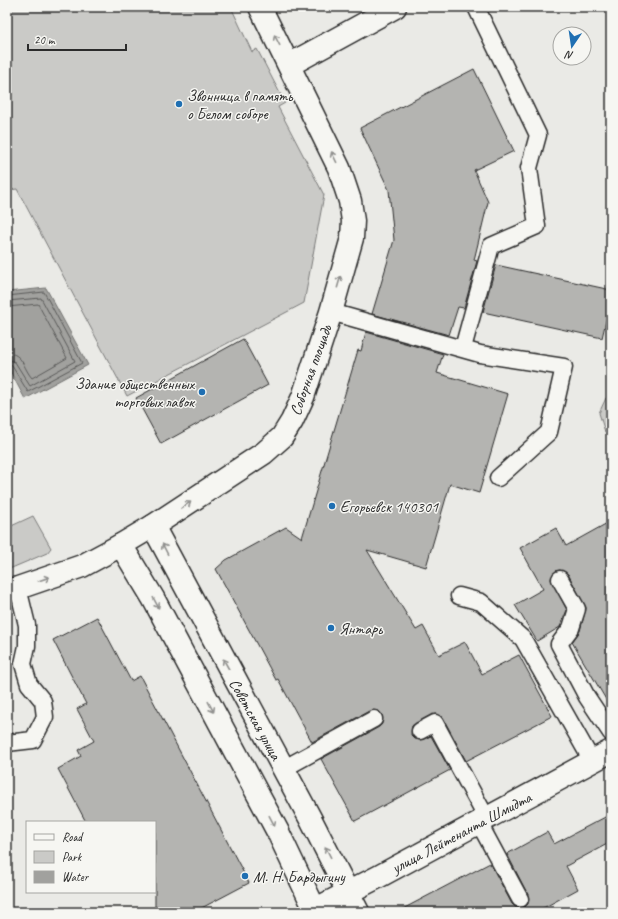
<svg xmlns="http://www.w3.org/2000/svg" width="618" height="919" font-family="Caveat,sans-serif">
  <rect width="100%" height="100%" fill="#eaeae6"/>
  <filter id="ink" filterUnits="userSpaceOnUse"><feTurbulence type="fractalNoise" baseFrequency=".025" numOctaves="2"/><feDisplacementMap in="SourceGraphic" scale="8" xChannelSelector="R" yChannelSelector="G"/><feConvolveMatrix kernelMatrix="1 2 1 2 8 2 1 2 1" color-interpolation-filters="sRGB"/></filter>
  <g filter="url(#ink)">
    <!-- green -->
    <g fill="#cacac7" stroke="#7a7a79">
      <polygon points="7,7 231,7 252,52 257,49 285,103 278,107 324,195 304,303 127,396 17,189 9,190 7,172"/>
      <polygon points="611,397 611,431 605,432 599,413 606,398"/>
      <polygon points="33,516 51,548 47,553 7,570 7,528"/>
    </g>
    <!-- water -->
    <polygon fill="#a1a19e" stroke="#727270" points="46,288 88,365 25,399 7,365 7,292"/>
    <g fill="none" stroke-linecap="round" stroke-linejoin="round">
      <!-- shore -->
      <g stroke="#5a5a59" stroke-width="1">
        <polyline points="7,296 44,292 82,363 28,392 12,366 7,364"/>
        <polyline points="7,301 41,298 75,361 30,386 15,362 7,359"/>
        <path d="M7,307L38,304L67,358L32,378C23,368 23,353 7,353"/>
      </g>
    </g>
    <!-- building -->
    <g fill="#b4b4b1" stroke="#2b2b2b">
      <polygon points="474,69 514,151 474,170 488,202 474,260 477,261 464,308 458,307 449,335 372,314 394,240 389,190 360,128"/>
      <polygon points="496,265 611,290 611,299 602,338 483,312"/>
      <polygon points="366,332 443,354 437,373 508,394 479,493 450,484 426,567 367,550 416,630 423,626 439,655 465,642 482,674 519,655 552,716 466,761 443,718 436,714 431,715 412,726 411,735 415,739 420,740 431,736 450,770 355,821 321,759 379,727 382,724 382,715 379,711 369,711 312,742 278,679 276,680 216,569 226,560 286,527 302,538 358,350 361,351"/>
      <polygon points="243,339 268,385 161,444 136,398"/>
      <polygon points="611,521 611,708 572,642 580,631 586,608 568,574 560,570 556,571 551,579 567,610 560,627 537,641 515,605 543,589 520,548 556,528 566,546"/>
      <polygon points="97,617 131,681 140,676 249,883 194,912 155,912 155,822 86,822 58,769 81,756 78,750 94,741 77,709 86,704 53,640"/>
      <polygon points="611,814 611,842 566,866 578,889 536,912 397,912 490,863 512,904 515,907 524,908 528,904 528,895 507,854 547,832 554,844"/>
    </g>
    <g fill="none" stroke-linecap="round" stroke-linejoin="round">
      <!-- service casing -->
      <g stroke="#2b2b2b" stroke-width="19">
        <g id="service">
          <polyline points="331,312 480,354 564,367 549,432 498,478"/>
          <polyline points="463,348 491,246 537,226 529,168 538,135 476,7"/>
          <polyline points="560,579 577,609 571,628 559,644 587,697 611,733"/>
          <polyline points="459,596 481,602 523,639 592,761"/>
          <polyline points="420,731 435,723 487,819"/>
          <polyline points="7,743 33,740 45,717 43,701 29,684 23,664 27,646 27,625 18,588"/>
          <polyline points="283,769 374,719"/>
          <polyline points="479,823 520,899"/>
        </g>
      </g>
      <!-- minor casing -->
      <g stroke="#2b2b2b" stroke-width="25">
        <g id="minor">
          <polyline points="289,65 395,7"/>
          <polyline points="310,912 378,877 611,751"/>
        </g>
      </g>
      <!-- secondary casing -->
      <g stroke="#2b2b2b" stroke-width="25">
        <g id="secondary">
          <polyline points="153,526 310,818 358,912"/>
          <polyline points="121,545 153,598 278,832 316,912"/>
          <polyline points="7,590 18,588 82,566 121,545 153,526 264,453 282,437 292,421 303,397 331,312 352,238 353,221 350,201 339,168 260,7"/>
        </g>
      </g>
      <!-- service -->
      <use href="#service" stroke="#f6f6f2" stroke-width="16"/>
      <!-- minor -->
      <use href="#minor" stroke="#f6f6f2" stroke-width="22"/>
      <!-- secondary -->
      <use href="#secondary" stroke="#f6f6f2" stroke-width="22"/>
    </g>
    <!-- one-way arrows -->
    <defs><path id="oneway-shaft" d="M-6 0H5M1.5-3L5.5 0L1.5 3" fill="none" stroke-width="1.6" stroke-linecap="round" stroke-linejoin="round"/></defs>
    <g stroke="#90908e">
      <use href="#oneway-shaft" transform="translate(277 40) rotate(-117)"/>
      <use href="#oneway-shaft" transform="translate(334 157) rotate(-116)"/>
      <use href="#oneway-shaft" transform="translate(339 282) rotate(-74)"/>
      <use href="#oneway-shaft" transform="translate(186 505) rotate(-34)"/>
      <use href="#oneway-shaft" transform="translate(165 549) rotate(-117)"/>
      <use href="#oneway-shaft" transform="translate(44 579) rotate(-19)"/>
      <use href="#oneway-shaft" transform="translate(156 603) rotate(62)"/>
      <use href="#oneway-shaft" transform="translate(226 664) rotate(-119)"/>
      <use href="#oneway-shaft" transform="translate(211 707) rotate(62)"/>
      <use href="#oneway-shaft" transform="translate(272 821) rotate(62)"/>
      <use href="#oneway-shaft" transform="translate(328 852) rotate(-117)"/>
    </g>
  </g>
  <!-- markers -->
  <g fill="#1f6fb2" stroke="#f6f6f2" stroke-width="1.5">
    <circle cx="179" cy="104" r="4"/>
    <circle cx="202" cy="392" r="4"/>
    <circle cx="332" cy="506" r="4"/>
    <circle cx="331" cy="628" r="4"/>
    <circle cx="245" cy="876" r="4"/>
  </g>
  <g text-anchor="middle" stroke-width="3" stroke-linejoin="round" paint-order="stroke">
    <!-- poi labels -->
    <g font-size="16" fill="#2b2b2b" stroke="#f6f6f2" text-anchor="start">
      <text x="187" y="101">Звонница в память<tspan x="187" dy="18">о Белом соборе</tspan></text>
      <text x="194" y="389" text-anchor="end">Здание общественных<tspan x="194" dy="18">торговых лавок</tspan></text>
      <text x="340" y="512">Егорьевск 140301</text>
      <text x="339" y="634">Янтарь</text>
      <text x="253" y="882">М. Н. Бардыгину</text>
    </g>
    <!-- street labels -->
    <g font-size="16" fill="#2b2b2b" stroke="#f6f6f2">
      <text transform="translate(310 370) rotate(-70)" y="6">Соборная площадь</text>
      <text transform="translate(256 719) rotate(61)" y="6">Советская улица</text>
      <text transform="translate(461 832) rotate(-28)" y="6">улица Лейтенанта Шмидта</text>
    </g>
  </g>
  <!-- margin -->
  <rect width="618" height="919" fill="none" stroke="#f6f6f2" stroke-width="24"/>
  <rect x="12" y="12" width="594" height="895" fill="none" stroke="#2b2b2b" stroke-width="1.5" filter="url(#ink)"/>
  <!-- legend -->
  <rect x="26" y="821" width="130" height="72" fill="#f6f6f2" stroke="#a5a5a2"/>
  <rect x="34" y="834" width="20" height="6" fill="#f6f6f2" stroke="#a5a5a2"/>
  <text x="62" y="841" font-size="12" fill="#2b2b2b">Road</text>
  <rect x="34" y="851" width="20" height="12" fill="#cacac7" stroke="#a5a5a2"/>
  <text x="62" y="861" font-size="12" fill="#2b2b2b">Park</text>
  <rect x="34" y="871" width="20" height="12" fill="#a1a19e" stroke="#a5a5a2"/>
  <text x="62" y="881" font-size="12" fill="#2b2b2b">Water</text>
  <!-- north arrow -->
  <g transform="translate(572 46) rotate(193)"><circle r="19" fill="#f6f6f2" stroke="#a5a5a2"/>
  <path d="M0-3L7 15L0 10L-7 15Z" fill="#1f6fb2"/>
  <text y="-6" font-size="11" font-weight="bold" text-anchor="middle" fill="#2b2b2b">N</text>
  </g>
  <!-- scale -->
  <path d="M28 44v6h98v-6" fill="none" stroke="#2b2b2b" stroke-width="2"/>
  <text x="34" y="44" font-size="12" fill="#2b2b2b" stroke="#f6f6f2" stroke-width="3" paint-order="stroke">20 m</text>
</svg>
